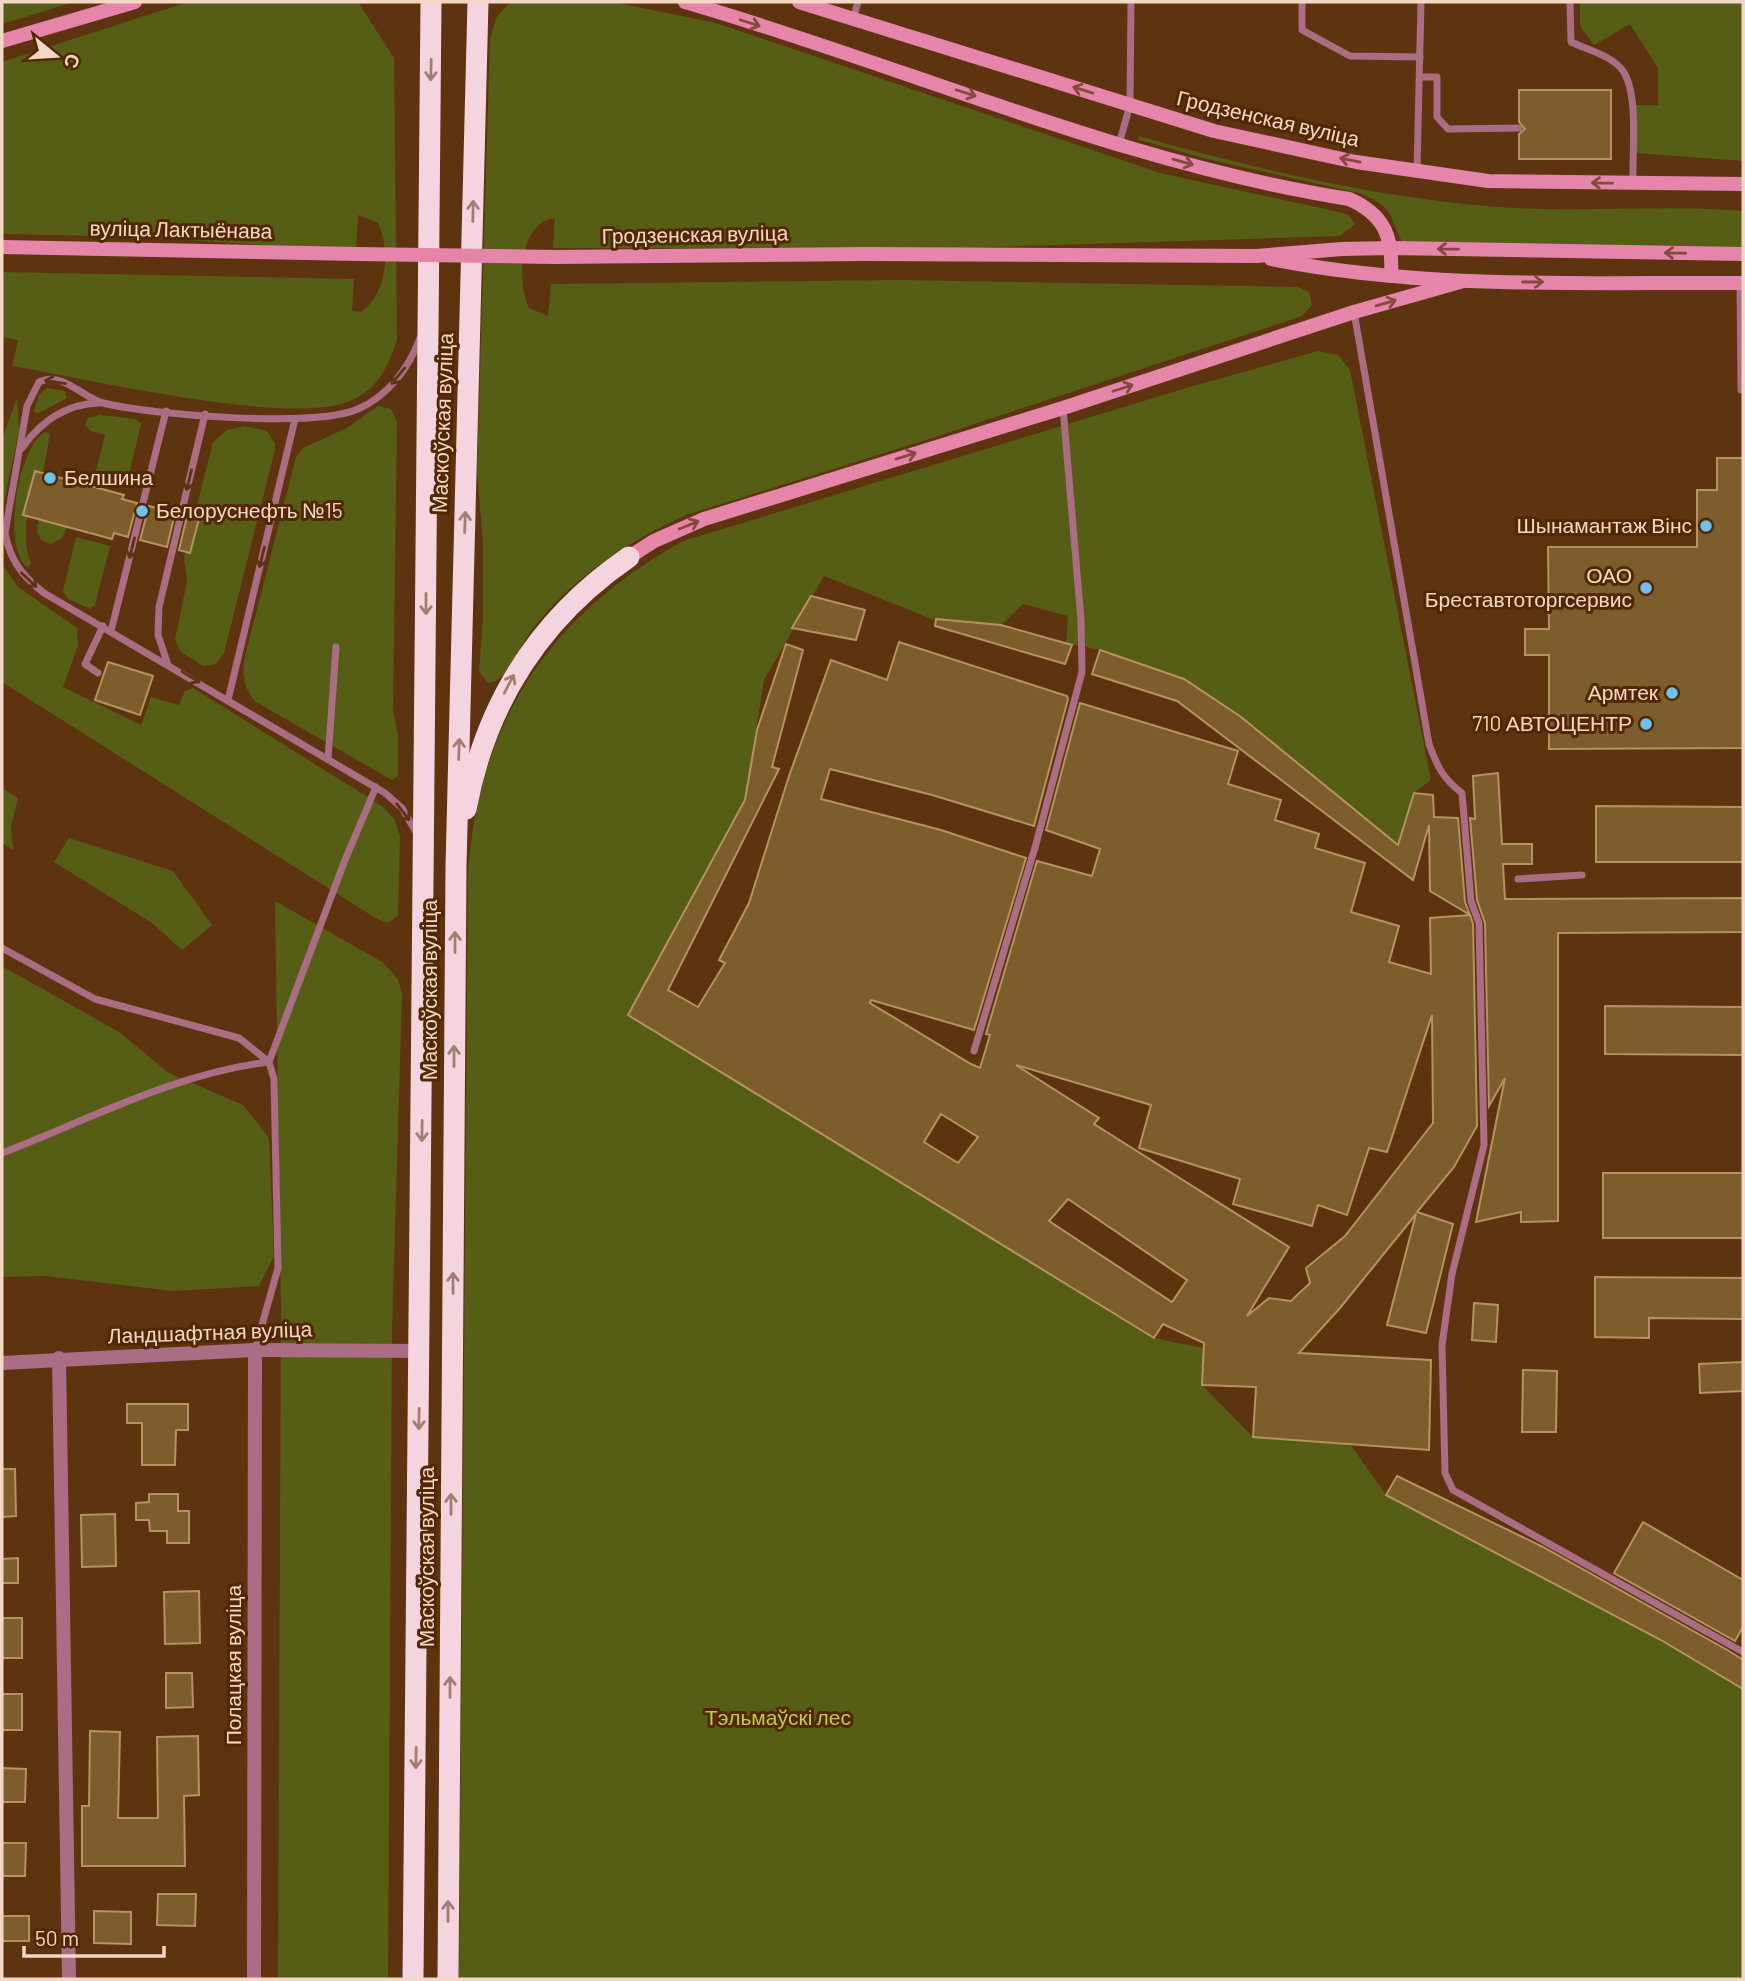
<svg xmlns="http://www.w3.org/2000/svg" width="1745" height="1981" font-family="Barlow,sans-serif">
  <rect width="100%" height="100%" fill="#5e330f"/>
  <!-- green -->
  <g fill="#565e15">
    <polygon points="2,2 74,2 2,24"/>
    <path d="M188,2H358L394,58L397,340C388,367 378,389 350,401C289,427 84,378 12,366L18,340L2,337V272L354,279L352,311L361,312C387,294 391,251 378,223L358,215L356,251L138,237L2,234V62Z"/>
    <path d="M510,2H613L716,23L1160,173L1339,212L1349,215L1355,224L1340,236L934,249L553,248L555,218C520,221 516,281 529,308L548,316L551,284L899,280L1297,287L1309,292L1312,305L1302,316L932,438L686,515C626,542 572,578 531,631C520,645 507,682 488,683L479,672L483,619V543L477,472L490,40L496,18Z"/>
    <polygon points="1580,2 1743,2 1743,161 1636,153 1636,105 1658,105 1658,68 1630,24 1594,45 1580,26"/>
    <path d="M1139,136C1256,169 1377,198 1498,207C1580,213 1662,204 1743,211V253L1405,246C1386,216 1399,209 1359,193L1207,159L1137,139Z"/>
    <path d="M1318,351L1338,355L1350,370L1431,780L1414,793L1398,845L1241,717L1184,679L1101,650L1066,643L1068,616L1023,604L1001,625L932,619L824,576L764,680L745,800L628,1015L1153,1338L1204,1348L1202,1385L1253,1437L1350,1444L1386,1495L1661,1640L1743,1689V1979H459L468,873C479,720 550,615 683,541L1193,386Z"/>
    <polygon points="47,388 65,391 67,398 37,414 34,410 39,395"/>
    <polygon points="17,398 19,431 2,512 2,439"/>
    <path d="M378,406L391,409L397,422L393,711L398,734V776L392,780L256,702C243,688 242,674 245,656L296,457L303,448L347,428Z"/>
    <polygon points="100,415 136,419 141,424 126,487 94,478 105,435 91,431 85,425 88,418"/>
    <polygon points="245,426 267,431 275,443 275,450 224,653 216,664 203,666 181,652 175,640 187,581 184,557 213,442 227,430"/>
    <path d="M46,432L50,434L43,473L35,471C31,500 19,536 31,563L28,568C0,548 19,442 46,432Z"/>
    <polygon points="39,519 67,527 62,538 51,544 41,540 37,532"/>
    <polygon points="76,537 110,546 95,605 90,609 68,599 63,591"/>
    <polygon points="2,564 18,587 77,628 78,645 63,687 141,725 151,697 179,705 185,691 193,688 382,806 395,820 400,836 398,916 388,923 377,919 2,682"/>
    <polygon points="2,788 18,798 11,827 13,850 2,843"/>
    <polygon points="69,838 173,871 212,925 182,950 152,923 54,862"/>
    <polygon points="275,901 382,962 398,979 402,994 392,1330 388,1979 278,1979 281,1305"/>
    <polygon points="2,966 119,1032 169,1073 243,1105 269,1138 274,1256 259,1286 173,1291 45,1276 2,1277"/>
  </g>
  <!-- building -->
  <g fill="#7d5d2b" stroke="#b59361" stroke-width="2" fill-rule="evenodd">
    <polygon points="1519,90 1611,90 1611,159 1519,159 1519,134 1525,129 1519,122"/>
    <polygon points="1717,458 1743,458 1743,748 1549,749 1549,655 1525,655 1525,629 1549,629 1548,547 1697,547 1697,490 1717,490"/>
    <polygon points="35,471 124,495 122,499 137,503 128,537 114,533 112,539 23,515"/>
    <polygon points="149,506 175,513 167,547 140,540"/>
    <polygon points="187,516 199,519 190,553 179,550"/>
    <polygon points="811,596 865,610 856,640 792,628"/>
    <polygon points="936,619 1001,625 1072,645 1065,664 935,626"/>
    <path d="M899,642L1067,696L1068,699L1034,826L932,795L830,769L821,799L941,830L1026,858L974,1030L871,1000L870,1003L971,1064L980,1068L990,1035L986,1034L1037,861L1092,876L1100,849L1046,830L1080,703L1238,751L1228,784L1281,800L1275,820L1319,834L1315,848L1365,863L1351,912L1399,926L1389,962L1431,974L1430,918L1470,915L1473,924L1477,1126L1454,1167L1417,1212L1453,1224L1426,1333L1387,1325L1416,1214L1340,1308L1299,1353L1431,1360L1429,1450L1253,1437L1256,1387L1202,1385L1204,1343L1163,1324L1154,1338L628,1015L745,800L757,730L786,644L803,650L772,767L779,769L668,990L698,1007L725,963L719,960L749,903L789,776L831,660L887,680ZM1432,1015L1433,1123L1345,1236L1306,1268L1310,1283L1291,1301L1269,1298L1247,1316L1289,1247L1094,1124L1099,1118L1016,1065L1151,1105L1139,1148L1240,1179L1233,1204L1312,1226L1318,1205L1347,1215L1369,1148L1387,1152ZM941,1114L978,1137L958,1163L924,1142ZM1068,1199L1187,1280L1172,1302L1049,1221Z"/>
    <polygon points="1100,650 1184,679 1241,717 1398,845 1414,793 1433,795 1434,817 1458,818 1465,902 1470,915 1430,891 1429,825 1413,880 1177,701 1092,674"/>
    <polygon points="108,662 153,676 140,715 95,700"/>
    <polygon points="1498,773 1502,844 1532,844 1532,864 1503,864 1505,899 1743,898 1743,932 1558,933 1558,1221 1521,1222 1521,1212 1476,1222 1505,1078 1489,1106 1485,923 1477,900 1470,818 1475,819 1473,776"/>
    <polygon points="1596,806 1743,807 1743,862 1596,862"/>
    <polygon points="1605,1006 1743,1007 1743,1055 1605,1054"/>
    <rect x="1603" y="1173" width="140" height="65"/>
    <polygon points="1595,1277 1743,1278 1743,1319 1649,1318 1649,1338 1595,1337"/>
    <polygon points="1474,1303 1498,1305 1496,1342 1472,1340"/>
    <polygon points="1743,1362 1743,1391 1700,1393 1699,1364"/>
    <polygon points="1523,1370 1557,1371 1556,1432 1522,1432"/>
    <polygon points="127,1404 188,1404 188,1430 176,1430 175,1465 142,1465 142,1423 127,1423"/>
    <polygon points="2,1469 15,1469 16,1516 2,1517"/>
    <polygon points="1397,1476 1543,1547 1729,1651 1743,1660 1743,1689 1661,1640 1386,1495"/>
    <polygon points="149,1494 178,1494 178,1511 189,1511 189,1543 167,1543 167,1531 150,1531 149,1520 136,1520 136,1503 149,1502"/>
    <polygon points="115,1514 116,1566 82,1567 81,1515"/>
    <polygon points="1643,1522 1743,1580 1743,1627 1735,1641 1614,1573"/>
    <polygon points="18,1558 18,1583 2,1583 2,1559"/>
    <polygon points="199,1591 200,1643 165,1644 164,1592"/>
    <rect x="2" y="1618" width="20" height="40"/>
    <polygon points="166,1673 192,1673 193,1707 166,1708"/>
    <rect x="2" y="1694" width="20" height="36"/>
    <polygon points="90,1731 120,1732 118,1818 158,1818 157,1737 198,1736 199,1795 184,1796 185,1866 82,1866 82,1806 89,1806"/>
    <polygon points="2,1768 26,1769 25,1802 2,1802"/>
    <polygon points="2,1843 26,1843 25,1876 2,1876"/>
    <polygon points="158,1894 196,1894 195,1926 157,1925"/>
    <polygon points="94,1911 131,1912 131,1944 94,1943"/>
    <rect x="2" y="1916" width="27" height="25"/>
  </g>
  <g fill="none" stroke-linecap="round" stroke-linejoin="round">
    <!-- lane -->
    <g stroke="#ab6d84" stroke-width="7">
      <polyline points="1302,2 1302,30 1350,56 1420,57"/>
      <path d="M1570,2L1571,42C1586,49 1613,56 1623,71C1639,94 1632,154 1633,183"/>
      <polyline points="853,19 858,2"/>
      <polyline points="1420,77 1437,77 1437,117 1448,129 1519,128"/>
      <polyline points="1119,144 1130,105 1131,2"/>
      <polyline points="1417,170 1421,2"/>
      <polyline points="1740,283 1741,390"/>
      <path d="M1354,312L1429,744C1437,766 1443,779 1462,793L1471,901L1479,923L1484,1145L1452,1274L1442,1345L1445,1473L1453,1490L1743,1652"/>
      <path d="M22,448C41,421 66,404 99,403"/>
      <polyline points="111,631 166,411"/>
      <polyline points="167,662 158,635 159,607 205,414"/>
      <polyline points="98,673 85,664 103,626"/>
      <polyline points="228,700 295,419"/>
      <polyline points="328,759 336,647"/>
      <path d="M416,832L402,808L385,793L44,593C22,576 10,560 5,533L27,406L39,382C63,371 81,397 103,403C151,415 316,428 358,409C388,396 409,368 420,338"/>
      <polyline points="1518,879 1582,875"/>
      <polyline points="2,948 95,999 239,1038 269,1062 274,1079 278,1268 255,1350"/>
      <polyline points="974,1051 1036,844 1082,672 1081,620 1063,408"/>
      <path d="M2,1153C88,1120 176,1073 269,1062L345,860L376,787"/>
    </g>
    <!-- street -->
    <g stroke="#ab6d84" stroke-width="14">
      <polyline points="59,1358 69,1979"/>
      <polyline points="2,1363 255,1350 419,1351"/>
      <polyline points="254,1979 255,1350"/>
    </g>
    <!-- secondary -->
    <g stroke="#e685aa" stroke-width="14">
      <path d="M685,2C906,66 1120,163 1349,199C1386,215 1393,239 1391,276"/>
      <polyline points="799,2 1214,131 1356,162 1488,181 1743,184"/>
      <polyline points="2,41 135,2"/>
      <polyline points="2,247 358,254"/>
      <polyline points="554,257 865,254 1256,256 1342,249 1392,248 1743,254"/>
      <path d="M1271,259C1426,290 1586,282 1743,283"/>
      <polyline points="629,557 654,541 704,519 1063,408 1354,312 1460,282"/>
    </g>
    <!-- highway -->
    <g stroke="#f4d5df" stroke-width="21">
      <path d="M466,809C486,703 540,618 629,557"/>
      <polyline points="413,1979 431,2"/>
      <polyline points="448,1979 456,866 478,2"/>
    </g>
    <!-- secondary-bridge -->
    <polyline stroke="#e685aa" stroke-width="14" points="358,254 554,257"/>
  </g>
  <!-- one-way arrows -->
  <defs><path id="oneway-shaft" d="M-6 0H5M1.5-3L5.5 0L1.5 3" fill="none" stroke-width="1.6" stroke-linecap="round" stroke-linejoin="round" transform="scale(1.75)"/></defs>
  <g stroke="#86493d">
    <use href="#oneway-shaft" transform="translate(750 23) rotate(18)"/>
    <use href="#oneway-shaft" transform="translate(1083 90) rotate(-163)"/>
    <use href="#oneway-shaft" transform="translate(966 93) rotate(18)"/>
    <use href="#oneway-shaft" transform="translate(1350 160) rotate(-169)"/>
    <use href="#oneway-shaft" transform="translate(1183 162) rotate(16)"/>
    <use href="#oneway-shaft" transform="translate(1602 183) rotate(-179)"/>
    <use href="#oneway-shaft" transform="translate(1448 249) rotate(-179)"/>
    <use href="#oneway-shaft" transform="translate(1675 253) rotate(-179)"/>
    <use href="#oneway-shaft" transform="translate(1533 282)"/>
    <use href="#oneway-shaft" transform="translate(1386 303) rotate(-16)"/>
    <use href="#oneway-shaft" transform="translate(1123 388) rotate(-18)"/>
    <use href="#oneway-shaft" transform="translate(906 456) rotate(-17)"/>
    <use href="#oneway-shaft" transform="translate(689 525) rotate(-22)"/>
  </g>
  <g stroke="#a37e70">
    <use href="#oneway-shaft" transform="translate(431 70) rotate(91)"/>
    <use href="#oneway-shaft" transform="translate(473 211) rotate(-89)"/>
    <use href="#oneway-shaft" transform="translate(465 522) rotate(-88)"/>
    <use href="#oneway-shaft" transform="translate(426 604) rotate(90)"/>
    <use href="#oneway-shaft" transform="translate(509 684) rotate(-63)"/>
    <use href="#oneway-shaft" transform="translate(459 749) rotate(-88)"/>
    <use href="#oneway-shaft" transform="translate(455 942) rotate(-90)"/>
    <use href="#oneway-shaft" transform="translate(454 1056) rotate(-90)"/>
    <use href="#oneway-shaft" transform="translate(422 1131) rotate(91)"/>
    <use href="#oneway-shaft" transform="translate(453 1283) rotate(-90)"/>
    <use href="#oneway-shaft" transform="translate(419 1419) rotate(91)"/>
    <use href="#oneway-shaft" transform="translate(451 1504) rotate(-90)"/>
    <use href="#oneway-shaft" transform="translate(450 1687) rotate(-90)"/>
    <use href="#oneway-shaft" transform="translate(416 1758) rotate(91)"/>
    <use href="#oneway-shaft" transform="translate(448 1911) rotate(-90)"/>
  </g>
  <g stroke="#5f3216">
    <use href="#oneway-shaft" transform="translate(398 376) rotate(130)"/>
    <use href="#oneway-shaft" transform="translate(55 382) rotate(-171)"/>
    <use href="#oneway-shaft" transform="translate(189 480) rotate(104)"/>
    <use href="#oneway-shaft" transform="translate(132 548) rotate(104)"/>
    <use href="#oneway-shaft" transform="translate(262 557) rotate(104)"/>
    <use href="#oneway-shaft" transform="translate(29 580) rotate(44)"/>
    <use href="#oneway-shaft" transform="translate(191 677) rotate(31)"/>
    <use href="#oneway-shaft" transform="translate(403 812) rotate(52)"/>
  </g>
  <!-- markers -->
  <g fill="#6ec2f3" stroke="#522802" stroke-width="2.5">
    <circle cx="50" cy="478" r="7"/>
    <circle cx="142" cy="511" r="7"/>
    <circle cx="1706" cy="526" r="7"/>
    <circle cx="1646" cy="588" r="7"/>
    <circle cx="1672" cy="693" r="7"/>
    <circle cx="1646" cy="724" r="7"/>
  </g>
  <g text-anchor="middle" stroke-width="6" stroke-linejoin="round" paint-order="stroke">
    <!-- street labels -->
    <g font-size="21" fill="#f3d8c6" stroke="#522802">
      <text transform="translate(1268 119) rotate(13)" y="7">Гродзенская вуліца</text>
      <text transform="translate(181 230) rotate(1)" y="7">вуліца Лактыёнава</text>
      <text transform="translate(695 235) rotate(-1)" y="7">Гродзенская вуліца</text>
      <text transform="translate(443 423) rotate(-88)" y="7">Маскоўская вуліца</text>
      <text transform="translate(430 990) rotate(-90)" y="7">Маскоўская вуліца</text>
      <text transform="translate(210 1333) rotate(-2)" y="7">Ландшафтная вуліца</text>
      <text transform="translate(427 1557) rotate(-90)" y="7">Маскоўская вуліца</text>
      <text transform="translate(234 1665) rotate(-90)" y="7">Полацкая вуліца</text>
    </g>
    <!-- poi labels -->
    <g font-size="21" fill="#f3d8c6" stroke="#522802" text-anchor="end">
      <text x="64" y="485" text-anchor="start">Белшина</text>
      <text x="156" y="518" text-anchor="start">Белоруснефть №15</text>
      <text x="1692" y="533">Шынамантаж Вінс</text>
      <text x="1632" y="583">ОАО<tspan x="1632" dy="24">Бреставтоторгсервис</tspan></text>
      <text x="1658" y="700">Армтек</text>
      <text x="1632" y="731">710 АВТОЦЕНТР</text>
    </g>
    <!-- park labels -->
    <g font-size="21" fill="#bccd4a" stroke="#522802">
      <text x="778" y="1725">Тэльмаўскі лес</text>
    </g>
  </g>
  <!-- border -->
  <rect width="1745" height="1981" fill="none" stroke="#f3d8c6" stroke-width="7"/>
  <!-- north arrow -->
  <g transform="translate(56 56) rotate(108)" stroke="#522802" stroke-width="5" paint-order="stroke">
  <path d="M0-5L12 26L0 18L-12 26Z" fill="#f3d8c6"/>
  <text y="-10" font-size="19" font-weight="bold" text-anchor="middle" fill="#f3d8c6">С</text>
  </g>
  <!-- scale -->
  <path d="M24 1946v10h140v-10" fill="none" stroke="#f3d8c6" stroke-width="3.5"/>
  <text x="35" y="1946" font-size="21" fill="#f3d8c6" stroke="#522802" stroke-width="5" paint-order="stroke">50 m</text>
</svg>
